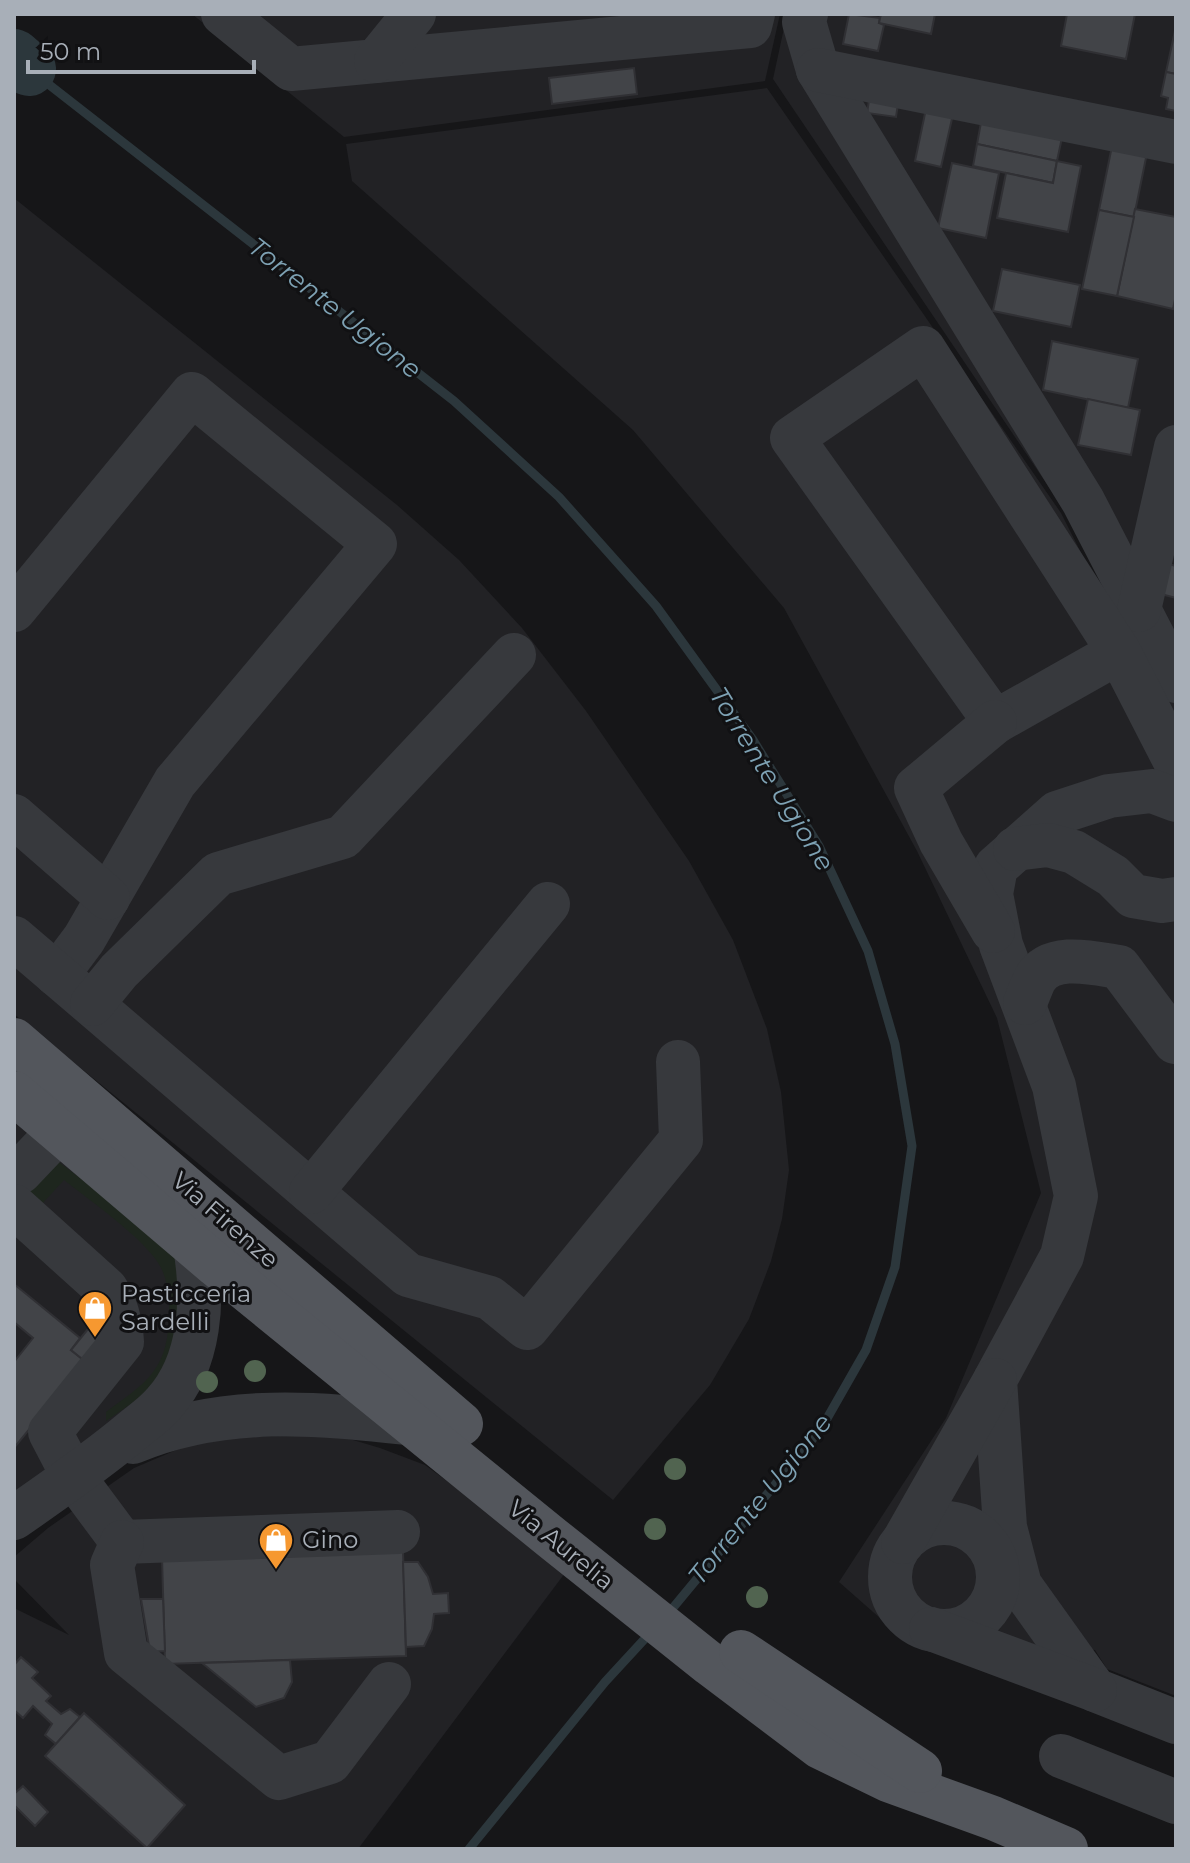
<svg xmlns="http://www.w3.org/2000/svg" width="1190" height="1863" font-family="Montserrat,sans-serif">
  <rect width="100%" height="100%" fill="#161618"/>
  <!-- built -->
  <g fill="#222225">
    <polygon points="192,14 780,14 765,81 344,137"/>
    <polygon points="787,14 1176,14 1176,728 1065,511 773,79"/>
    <polygon points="767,88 1061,513 1176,741 1176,1696 1107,1669 1095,1650 906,1641 839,1582 946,1418 1041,1193 997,1018 917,851 784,608 633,430 352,181 346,144"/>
    <polygon points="14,198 397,505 459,560 522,628 586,711 689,861 733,940 767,1029 781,1092 789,1170 782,1219 771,1261 749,1319 710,1385 613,1500 14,1014"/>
    <polygon points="14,1114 180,1258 165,1387 14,1499"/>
    <polygon points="227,1436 343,1437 380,1448 425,1465 568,1569 358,1849 14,1849 14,1608 69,1635 14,1579 14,1557 48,1528 134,1468 181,1448"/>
  </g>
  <!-- green -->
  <path fill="#1e261e" d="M56,1160L138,1222L177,1258L184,1274L173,1367L138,1399L106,1421V1412C145,1383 166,1372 169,1321C170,1304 169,1288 163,1272C153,1244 89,1200 64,1180L42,1204L23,1188Z"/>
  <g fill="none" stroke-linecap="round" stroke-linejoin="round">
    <!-- stream -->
    <g stroke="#2c373c" stroke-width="9">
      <polyline points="29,69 454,401 559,497 656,606 753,740 819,846 868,951 895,1044 912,1146 895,1267 866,1350 821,1429 667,1615"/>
      <polyline points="469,1849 605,1682 652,1631"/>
    </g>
    <!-- river -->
    <polyline stroke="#2c373c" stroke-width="54" points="14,56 29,69"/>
  </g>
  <!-- building -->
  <g fill="#424448" stroke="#303034" stroke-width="2">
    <polygon points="849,14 880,18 879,23 884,25 878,51 843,44"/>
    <polygon points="881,14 935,14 931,34 879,23"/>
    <polygon points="1067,14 1135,14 1126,59 1061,46"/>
    <polygon points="1176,26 1176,74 1166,72"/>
    <polygon points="634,68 637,94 552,104 549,78"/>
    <polygon points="1166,72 1176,74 1176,111 1166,109 1168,98 1161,96"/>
    <polygon points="870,94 899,98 896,117 867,113"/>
    <polygon points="927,104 954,110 941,167 915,161"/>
    <polygon points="982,117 1063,133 1057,161 977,144"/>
    <polygon points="977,144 1057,161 1053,183 973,166"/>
    <polygon points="1112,146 1147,153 1134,217 1099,210"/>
    <polygon points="1057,161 1081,166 1068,232 997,218 1006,173 1053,183"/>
    <polygon points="952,163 999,173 986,238 938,228"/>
    <polygon points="1135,209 1176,217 1176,295 1173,309 1117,296"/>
    <polygon points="1099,210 1134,217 1117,296 1082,289"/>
    <polygon points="1002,269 1080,285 1071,327 993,311"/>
    <polygon points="1052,341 1138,359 1128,408 1043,390"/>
    <polygon points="1088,399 1140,410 1131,455 1078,445"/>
    <polygon points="1165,563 1176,566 1176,598 1157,593"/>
    <polygon points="14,1284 80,1338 71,1350 85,1361 14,1448 14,1362 33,1338 14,1322"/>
    <polygon points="92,1324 118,1345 97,1371 71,1350"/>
    <polygon points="403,1550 406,1656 165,1664 162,1557"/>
    <polygon points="403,1562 418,1562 428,1577 433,1594 448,1593 449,1613 434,1614 432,1629 424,1646 406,1647"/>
    <polygon points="141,1599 163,1599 165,1651 150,1652"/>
    <polygon points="21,1657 38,1672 32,1678 51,1696 46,1701 61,1714 70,1709 80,1717 56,1744 45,1735 52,1724 33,1706 23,1718 14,1710 14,1665"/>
    <polygon points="290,1660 292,1682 284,1698 256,1707 202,1663"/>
    <polygon points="84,1713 185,1805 147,1848 45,1756"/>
    <polygon points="23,1786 48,1812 35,1826 14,1805 14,1794"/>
  </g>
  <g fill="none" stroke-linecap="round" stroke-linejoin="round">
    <!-- minor -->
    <g stroke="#37393d" stroke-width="44">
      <polyline points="223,14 291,69 750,26 753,14"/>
      <polyline points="806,14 804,22 818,70 1083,501 1176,681"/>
      <polyline points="376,61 414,14"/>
      <polyline points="818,70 1176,142"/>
      <polyline points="14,610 192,394 375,544 175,782 84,939 57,975"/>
      <polyline points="1139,610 1176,447"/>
      <polyline points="1119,652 995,722 792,438 923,348 1119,652 1176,763"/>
      <polyline points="1176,800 1152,791 1109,796 1057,813 996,867 991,894 1001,945 1054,1086 1076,1196 1062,1256 995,1380 1005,1527 1020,1585 1095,1690 1176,1722"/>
      <polyline points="14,816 108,898"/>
      <polyline points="1015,849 1048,845 1074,852 1113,876 1133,896 1162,901 1176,899"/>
      <polyline points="993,931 941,842 916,788 995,722"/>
      <polyline points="14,938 408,1275 490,1298 527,1328 681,1140 678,1062"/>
      <path d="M1025,1003C1028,996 1031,987 1035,979C1051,952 1093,963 1119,967L1175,1042"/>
      <polyline points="92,1004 119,971 218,874 343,837 514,655"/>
      <polyline points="20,1172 58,1132"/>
      <polyline points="311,1192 548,904"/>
      <path d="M14,1206L106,1289C117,1306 121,1322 122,1342L50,1432L73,1476L122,1542L398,1532"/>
      <path d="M133,1442C224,1404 318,1413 414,1424"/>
      <path d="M14,1518C54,1490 94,1463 132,1431C143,1422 155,1414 164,1403C201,1362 204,1298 195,1247"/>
      <circle cx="944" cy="1577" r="54"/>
      <polyline points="122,1542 112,1565 126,1653 279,1778 330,1762 389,1684"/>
      <polyline points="903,1542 995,1380"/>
      <polyline points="931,1629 1095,1690"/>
      <polyline points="1061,1756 1176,1802"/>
    </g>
    <!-- major -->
    <g stroke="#53565c" stroke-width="44">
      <polyline points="14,1040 461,1424"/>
      <polyline points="14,1093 216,1265 552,1538 710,1664 820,1747 888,1780 993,1818 1066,1849"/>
      <polyline points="741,1652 920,1771"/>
    </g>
  </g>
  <!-- trees -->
  <g fill="#516450">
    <circle cx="255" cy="1371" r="11"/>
    <circle cx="207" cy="1382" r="11"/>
    <circle cx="675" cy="1469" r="11"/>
    <circle cx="655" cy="1529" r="11"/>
    <circle cx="757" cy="1597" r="11"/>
  </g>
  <!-- icons -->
  <defs>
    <g id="shop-pin" transform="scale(1.8)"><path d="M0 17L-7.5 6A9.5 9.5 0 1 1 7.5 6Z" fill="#f69830" stroke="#111113"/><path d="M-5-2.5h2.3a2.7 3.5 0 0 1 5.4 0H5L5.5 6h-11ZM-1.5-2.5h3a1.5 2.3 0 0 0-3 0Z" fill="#fff"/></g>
  </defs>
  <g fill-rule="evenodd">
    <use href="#shop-pin" x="95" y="1308"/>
    <use href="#shop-pin" x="276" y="1540"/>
  </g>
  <g text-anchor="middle" stroke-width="6" stroke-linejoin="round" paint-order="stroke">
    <!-- street labels -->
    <g font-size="24" fill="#a8afb8" stroke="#111113">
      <text transform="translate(225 1220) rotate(41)" y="8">Via Firenze</text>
      <text transform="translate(561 1545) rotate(39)" y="8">Via Aurelia</text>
    </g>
    <!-- poi labels -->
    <g font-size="24" fill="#a8afb8" stroke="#111113" text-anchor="start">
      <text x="121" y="1302">Pasticceria<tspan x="121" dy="28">Sardelli</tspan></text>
      <text x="302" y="1548">Gino</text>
    </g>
    <!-- water labels -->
    <g font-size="26" font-style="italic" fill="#7ea2b4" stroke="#111113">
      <text transform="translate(335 308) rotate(38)" y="9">Torrente Ugione</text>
      <text transform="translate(772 779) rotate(58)" y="9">Torrente Ugione</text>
      <text transform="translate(760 1499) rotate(-51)" y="9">Torrente Ugione</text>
    </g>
  </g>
  <!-- border -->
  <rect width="1190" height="1863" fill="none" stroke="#a8afb8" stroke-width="32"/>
  <!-- scale -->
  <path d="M28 60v12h226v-12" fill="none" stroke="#a8afb8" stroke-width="4"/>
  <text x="40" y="60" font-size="24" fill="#a8afb8" stroke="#111113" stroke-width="6" paint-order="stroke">50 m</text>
</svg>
